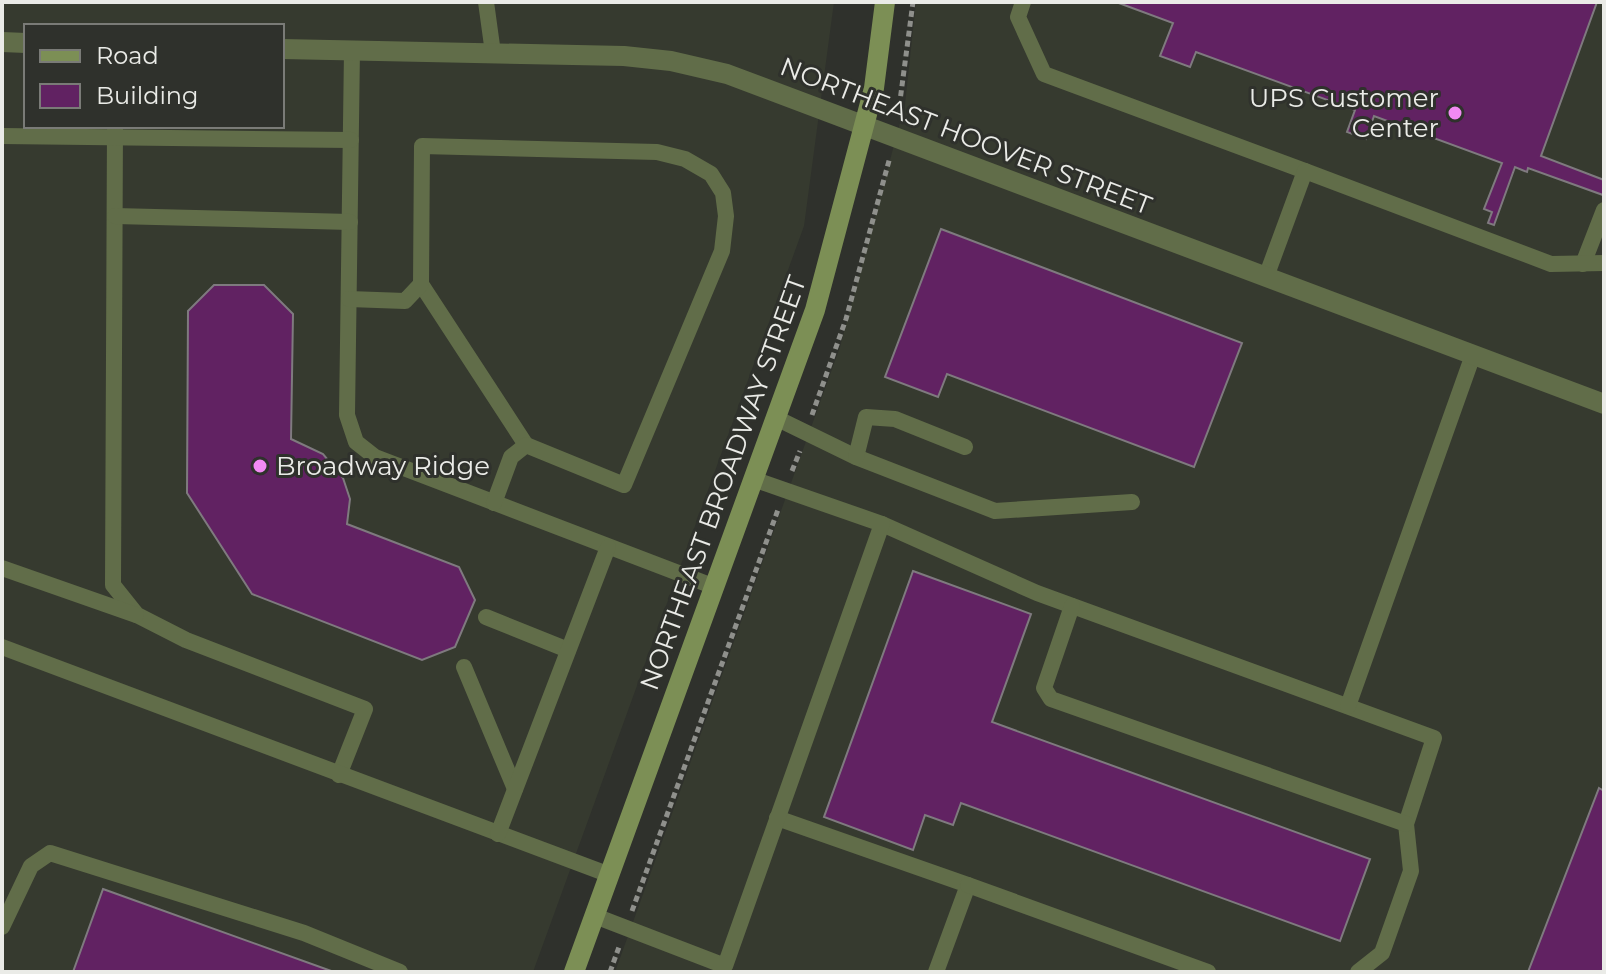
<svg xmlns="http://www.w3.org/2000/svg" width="1606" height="974" font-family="Montserrat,sans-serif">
  <rect width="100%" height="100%" fill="#2f312c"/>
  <!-- built -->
  <g fill="#363a2f" fill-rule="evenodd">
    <path d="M2,2H834L804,226L533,972H2ZM26,26H282V126H26Z"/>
    <polygon points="916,2 1604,2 1604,972 615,972 840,347 905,104"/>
  </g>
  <!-- building -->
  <g fill="#612262" stroke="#7f7a7f" stroke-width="2">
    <polygon points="1116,2 1597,2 1541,156 1604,180 1603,195 1528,168 1527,172 1515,167 1494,225 1488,223 1492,212 1484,209 1502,163 1374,116 1366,139 1347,132 1355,110 1196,52 1190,67 1160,56 1173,23"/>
    <polygon points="941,229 1242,343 1194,467 947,374 938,397 885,377"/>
    <polygon points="214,285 264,285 293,314 291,439 323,454 343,478 350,499 347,524 459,567 475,600 455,647 422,660 252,594 187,493 188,311"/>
    <polygon points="913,571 1031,614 992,722 1370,859 1340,941 961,803 953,825 925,815 913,850 824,817"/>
    <polygon points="1599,788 1604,791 1604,972 1528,972"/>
    <polygon points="103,889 334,972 73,972"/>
  </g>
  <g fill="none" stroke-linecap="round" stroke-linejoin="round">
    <!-- path -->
    <g stroke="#8f908c" stroke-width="5" stroke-dasharray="6 4" stroke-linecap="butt">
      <polyline points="898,116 913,2"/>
      <polyline points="812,415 846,319 890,157"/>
      <polyline points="792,471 800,451"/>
      <polyline points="632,911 779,507"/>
      <polyline points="610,972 619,947"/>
    </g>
    <!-- service -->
    <g stroke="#616d49" stroke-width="16">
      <polyline points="486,2 493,53"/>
      <polyline points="1023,2 1018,17 1044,74 1305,171"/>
      <polyline points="352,50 347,415 356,442 375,457 715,587"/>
      <polyline points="115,126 113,585 137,615 186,640 365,709 339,775"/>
      <polyline points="2,136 351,140"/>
      <polyline points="115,216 350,222"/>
      <polyline points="1583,264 1604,210"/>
      <polyline points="1266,277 1305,171 1551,264 1604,263"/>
      <polyline points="421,284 526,445"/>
      <polyline points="349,299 405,301 421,284 422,146 657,152 685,159 711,174 723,193 726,216 722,251 624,485 526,445 511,457 494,503"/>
      <polyline points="776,418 856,457 995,511 1132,502"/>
      <polyline points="856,457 866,417 895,419 965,447"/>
      <polyline points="882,524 1037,593 1434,738 1406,824 1411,871 1382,953 1358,972"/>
      <polyline points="2,568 136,615"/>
      <polyline points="1072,606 1044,688 1051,699 1406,824"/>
      <polyline points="486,617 568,650"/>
      <polyline points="2,647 610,875"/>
      <polyline points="464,667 515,789"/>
      <polyline points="1348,706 1473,355"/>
      <polyline points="777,818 968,885 936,972"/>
      <polyline points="498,834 608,547"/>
      <polyline points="968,885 1208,972"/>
      <polyline points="595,916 725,966 882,524 753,479"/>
      <polyline points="2,927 31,866 50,853 304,933 400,972"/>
    </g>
    <!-- minor -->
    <g stroke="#616d49" stroke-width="20">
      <polyline points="2,42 26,43"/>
      <polyline points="282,49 624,56 671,61 727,74 1604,404"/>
    </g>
    <!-- secondary -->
    <polyline stroke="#7c8f55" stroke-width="20" points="574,972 815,310 874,88 885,2"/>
  </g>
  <!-- markers -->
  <g fill="#f28af3" stroke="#2f312c" stroke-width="3">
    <circle cx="1455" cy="113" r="8"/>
    <circle cx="260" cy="466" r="8"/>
  </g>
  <g text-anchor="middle" stroke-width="6" stroke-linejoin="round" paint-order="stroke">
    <!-- poi labels -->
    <g font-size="26" fill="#eaebe7" stroke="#2f312c" text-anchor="end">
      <text x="1439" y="107">UPS Customer<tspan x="1439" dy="30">Center</tspan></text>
      <text x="276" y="475" text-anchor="start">Broadway Ridge</text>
    </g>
    <!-- street labels -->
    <g font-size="26" fill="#eaebe7" stroke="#2f312c">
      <text transform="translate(966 136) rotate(21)" y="9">NORTHEAST HOOVER STREET</text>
      <text transform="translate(723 483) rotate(-70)" y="9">NORTHEAST BROADWAY STREET</text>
    </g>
  </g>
  <!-- border -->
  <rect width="1606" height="974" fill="none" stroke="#eaebe7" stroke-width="8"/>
  <!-- legend -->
  <rect x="24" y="24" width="260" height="104" fill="#2f312c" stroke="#7a7b77" stroke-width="2"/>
  <rect x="40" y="50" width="40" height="12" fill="#7c8f55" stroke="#7a7b77" stroke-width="2"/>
  <text x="96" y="64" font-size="24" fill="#eaebe7">Road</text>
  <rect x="40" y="84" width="40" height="24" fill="#612262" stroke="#7a7b77" stroke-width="2"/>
  <text x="96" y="104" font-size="24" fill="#eaebe7">Building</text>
</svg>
